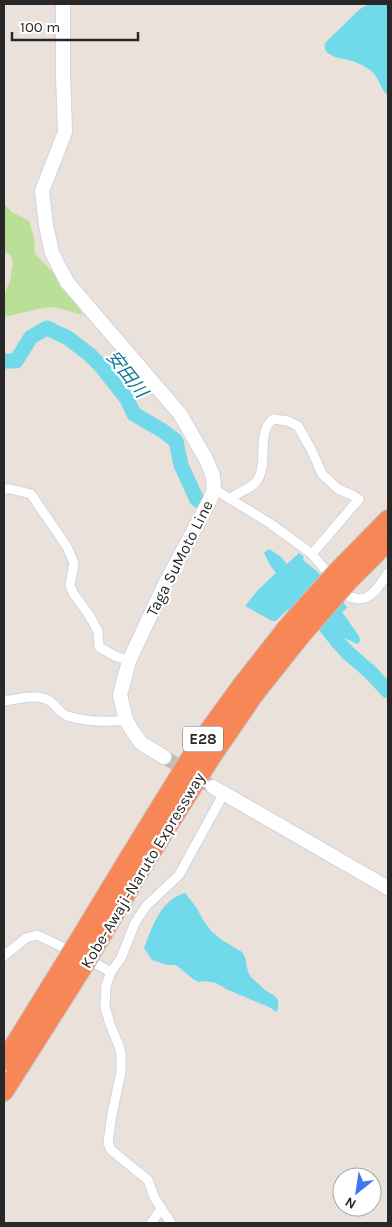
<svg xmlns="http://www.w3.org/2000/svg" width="392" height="1227" font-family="Karla,'Noto Sans JP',sans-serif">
  <rect width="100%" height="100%" fill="#eae1da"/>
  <!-- green -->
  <path fill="#bae098" d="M4,203L11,212H12L29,221L34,238L35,254C47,265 80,300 82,315L55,307L38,309L4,317V294L10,281L13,261L10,255L4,251Z"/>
  <!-- water -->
  <g fill="#70daea">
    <path d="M369,4H388V95C381,90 380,82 375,75C371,69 362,65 355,62C345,58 321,58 325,43L360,9Z"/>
    <path d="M269,549L280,556L287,564L299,553L304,557L303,560C320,573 337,588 347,608L342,612L359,636L360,641L359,643L357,644L291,612L287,610L276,621H272L245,606L258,590L276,573L270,565L264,553Z"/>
    <path d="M185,893L196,907L203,920L212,932L222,940L242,952L245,957L248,972L251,977L265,990L275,996L278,1000V1009L276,1012L271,1008L226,989L216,983L205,981L199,982L194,980L176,965H167L152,960L144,948C153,926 160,900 185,893Z"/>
  </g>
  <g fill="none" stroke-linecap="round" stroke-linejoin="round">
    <!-- river -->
    <g stroke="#70daea" stroke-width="15">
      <polyline points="4,361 16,361 31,337 47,328 68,338 90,355 101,366 127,399 134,414 163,431 176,441 181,465 197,500"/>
      <polyline points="316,614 338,642 348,653 369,671 388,691"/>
    </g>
    <!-- secondary-tunnel -->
    <polyline stroke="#c3bcb6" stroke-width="14" stroke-dasharray="14 7" stroke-linecap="butt" points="164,757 213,787"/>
    <!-- street casing -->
    <g stroke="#cfd5e1" stroke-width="11">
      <g id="street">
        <polyline points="4,489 11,489 31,494 67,547 74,563 70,585 73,593 89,615 98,631 99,647 115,656 129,661"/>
        <path d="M214,489L271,524L312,554L346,595C368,607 377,589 388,573"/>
        <path d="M230,499C238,492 249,490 256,482C270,464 255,434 273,419L288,421L298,426L312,451L322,474L338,489L352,495L359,499L312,554"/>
        <path d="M4,701C18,699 37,693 50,701C56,705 60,714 68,716C86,722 107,722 126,720"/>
        <polyline points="4,956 26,938 37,935 73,952"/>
        <polyline points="85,958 111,972"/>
        <polyline points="151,1223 161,1209"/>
        <polyline points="171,1223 154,1197 148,1180 111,1150 108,1143 112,1114 121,1072 121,1054 119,1046 110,1024 105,1007 106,986 111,972 121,958 135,923 146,906 179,875 224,793"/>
      </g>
    </g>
    <!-- secondary casing -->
    <g stroke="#cfd5e1" stroke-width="16">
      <g id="secondary">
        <polyline points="63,4 63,74 65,132 42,191 46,225 52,253 67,282 180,414 206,459 213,476 214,489 210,500 165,584 129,661 120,695 126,720 132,730 141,743 164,757"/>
        <polyline points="213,787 388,888"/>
      </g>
    </g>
    <!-- highway casing -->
    <g stroke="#c3c3c3" stroke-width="20">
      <g id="highway">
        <polyline points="338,570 388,519"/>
        <polyline points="348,582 388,542"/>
        <polyline points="129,857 198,745 240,687 287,627"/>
        <polyline points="143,866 213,755 255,694 301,636"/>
        <polyline points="4,1061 69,956"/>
        <polyline points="4,1092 84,966"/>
      </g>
    </g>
    <!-- street -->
    <use href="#street" stroke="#fff" stroke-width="9"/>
    <!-- secondary -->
    <use href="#secondary" stroke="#fff" stroke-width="14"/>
    <!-- highway -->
    <use href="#highway" stroke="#f88757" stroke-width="18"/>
    <!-- highway-bridge casing -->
    <g stroke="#c3c3c3" stroke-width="20" stroke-linecap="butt">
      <g id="highway-bridge">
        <polyline points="287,627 338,570"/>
        <polyline points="301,636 348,582"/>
        <polyline points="69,956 129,857"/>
        <polyline points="84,966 143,866"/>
      </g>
    </g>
    <!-- highway-bridge -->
    <use href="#highway-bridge" stroke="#f88757" stroke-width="18"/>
  </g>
  <g text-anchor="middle" stroke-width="4.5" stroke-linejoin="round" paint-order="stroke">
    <!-- shield labels -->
    <rect fill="#fff" stroke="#686868" stroke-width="1" x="183" y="726.5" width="40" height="25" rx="4"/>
    <g font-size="15" font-weight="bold" fill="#282828">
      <text x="203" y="744">E28</text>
    </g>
    <!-- street labels -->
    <g font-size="16" fill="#282828" stroke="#fff">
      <text transform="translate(179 558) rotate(-63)" y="6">Taga SuMoto Line</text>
      <text transform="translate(142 870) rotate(-59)" y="6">Kobe-Awaji-Naruto Expressway</text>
    </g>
    <!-- water labels -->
    <g font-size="18" font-style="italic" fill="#117893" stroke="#fff">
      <text transform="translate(127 374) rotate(52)" y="6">安田川</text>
    </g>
  </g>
  <!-- border -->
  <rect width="392" height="1227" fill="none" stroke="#282828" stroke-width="10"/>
  <!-- north arrow -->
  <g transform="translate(357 1192) rotate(210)"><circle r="24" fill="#ffffff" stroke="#a9a9a9"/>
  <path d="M0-4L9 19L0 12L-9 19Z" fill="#3e78f3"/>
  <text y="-8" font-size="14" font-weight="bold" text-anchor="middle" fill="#282828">N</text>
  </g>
  <!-- scale -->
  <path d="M12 32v8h126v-8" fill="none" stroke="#282828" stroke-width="2.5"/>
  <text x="20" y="32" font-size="15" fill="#282828" stroke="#ffffff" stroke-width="4" paint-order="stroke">100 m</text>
</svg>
